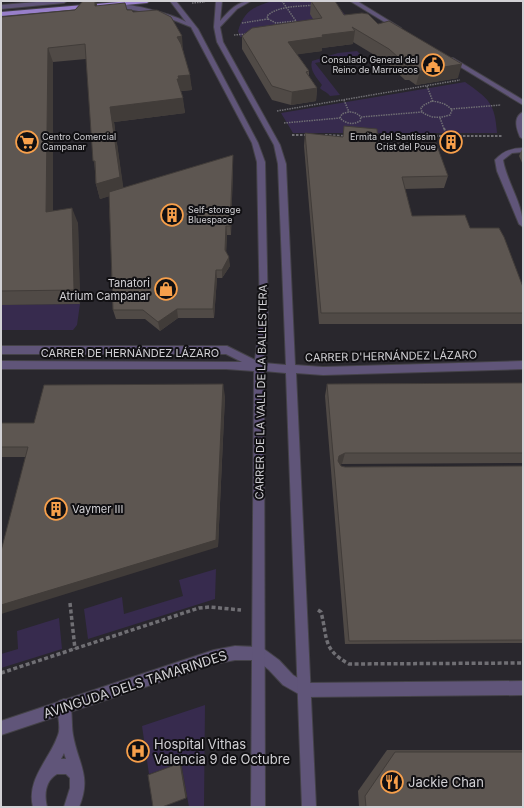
<svg xmlns="http://www.w3.org/2000/svg" width="524" height="808" font-family="Inter,sans-serif">
  <rect width="100%" height="100%" fill="#29272d"/>
  <!-- green -->
  <g fill="#372b4e">
    <path d="M272,1H333L351,21L348,23L240,37L238,31C244,11 253,7 272,1Z"/>
    <path d="M357,51L361,55L315,63L340,95L330,96C326,91 322,91 320,88L322,85C317,78 309,70 312,61L338,53Z"/>
    <path d="M465,82C489,99 495,103 497,133H293L281,113Z"/>
    <polygon points="80,304 77,325 73,330 1,330 1,305"/>
    <polygon points="216,569 215,599 88,639 84,609 122,597 124,614 183,596 179,580"/>
    <polygon points="59,618 62,649 1,668 1,654 18,649 17,631"/>
    <polygon points="205,705 204,807 189,807 181,763 149,774 142,726"/>
  </g>
  <g fill="none" stroke-linecap="round" stroke-linejoin="round">
    <!-- service casing -->
    <g stroke="#444248" stroke-width="2">
      <g id="service">
        <polygon points="48,1 67,1 64,3 1,9 1,5"/>
        <path d="M64,699L69,701C73,712 71,724 73,735C78,764 92,776 79,807H64L70,788V778L66,774H57C45,781 44,795 47,807H33C26,779 50,759 58,735C62,725 55,712 59,701ZM64,753L66,759H61Z"/>
      </g>
    </g>
    <!-- minor casing -->
    <g stroke="#444248" stroke-width="2">
      <g id="minor">
        <polygon points="350,1 357,1 401,28 396,29"/>
        <polygon points="449,58 453,58 523,100 523,105 449,60"/>
        <path d="M523,148V152L512,153L503,160C507,183 523,203 523,227L519,224L497,171L495,160C503,151 512,148 523,148Z"/>
        <polygon points="235,646 259,647 264,649 279,660 293,675 306,683 523,681 523,695 304,697 283,685 269,670 257,660 235,660 214,664 1,735 1,721 214,650"/>
      </g>
    </g>
    <!-- tertiary casing -->
    <g stroke="#444248" stroke-width="2">
      <g id="tertiary">
        <path d="M170,1H176L198,29L258,143L265,162L268,318L264,363L286,365L278,164L274,145L217,42L214,27L216,1H222L220,21C229,11 237,1 251,1L237,9L220,27L223,42L280,145L286,164L295,365L323,367L523,361V369L323,375L296,373L316,807H302L286,373L264,371L265,807H251L254,371L226,369H1V361L242,362L226,354H1V346H227L255,360L260,318L257,162L252,143L191,27L161,15L111,6C123,0 175,15 186,22Z"/>
        <path d="M523,112V139L520,137C516,128 513,117 523,112Z"/>
      </g>
    </g>
    <!-- primary casing -->
    <g stroke="#444248" stroke-width="2">
      <polygon id="primary" points="130,1 150,1 147,3 1,16 1,12"/>
    </g>
    <!-- path-far2 -->
    <g stroke="#706f74" stroke-width="1.5" stroke-dasharray="1.5 1" stroke-linecap="butt">
      <polyline points="282,1 298,24"/>
      <polyline points="192,3 205,2"/>
      <polyline points="268,19 276,23 296,21"/>
      <path d="M242,23L268,19L267,16C279,5 299,7 314,5"/>
      <polyline points="234,35 246,34"/>
      <polyline points="427,86 433,102"/>
      <polyline points="344,100 349,112"/>
      <path d="M432,101C440,102 447,104 452,110L450,115C439,118 432,119 422,112L421,108L424,105Z"/>
      <polyline points="451,109 501,105"/>
      <polyline points="277,111 460,80"/>
      <path d="M340,118L342,114C349,111 355,111 361,117L422,112"/>
      <polyline points="440,118 444,129"/>
      <path d="M284,123L340,118C346,124 353,125 360,121L361,117"/>
    </g>
    <!-- path-far1 -->
    <g stroke="#706f74" stroke-width="2" stroke-dasharray="2.5 1.5" stroke-linecap="butt">
      <polyline points="444,128 447,136"/>
      <polyline points="292,135 308,135"/>
      <polyline points="325,135 346,136"/>
      <polyline points="375,136 502,136"/>
    </g>
    <!-- path -->
    <g stroke="#706f74" stroke-width="3.5" stroke-dasharray="4 2.5" stroke-linecap="butt">
      <polyline points="70,603 75,649"/>
      <path d="M318,610L321,612C328,639 322,649 349,664L523,663"/>
      <polyline points="1,673 199,608 210,607 241,610"/>
    </g>
    <!-- service -->
    <use href="#service" fill="#605579" fill-rule="evenodd"/>
    <!-- minor -->
    <use href="#minor" fill="#605579" fill-rule="evenodd"/>
    <!-- tertiary -->
    <use href="#tertiary" fill="#605579" fill-rule="evenodd"/>
    <!-- primary -->
    <use href="#primary" fill="#987fca" fill-rule="evenodd"/>
  </g>
  <!-- wall -->
  <g fill="#504a46">
    <polygon points="83,1 96,1 97,6 127,10 133,12 183,50 192,90 181,91 185,113 114,122 123,188 233,155 233,164 231,235 227,235 226,251 230,266 222,278 217,278 214,318 178,318 160,331 145,319 116,319 113,310 109,196 100,199 96,184 86,59 53,62 53,211 78,223 80,304 1,305 1,17 75,10"/>
    <polygon points="311,1 344,15 378,24 458,78 416,85 409,80 405,80 386,62 353,42 353,44 322,48 322,51 297,54 309,71 309,76 317,88 316,101 291,105 272,100 242,49 242,36 313,19 310,14"/>
    <polygon points="305,133 378,144 448,176 444,188 405,189 412,216 470,228 523,287 523,324 319,324 304,146"/>
    <polygon points="523,147 523,165 519,156"/>
    <polygon points="523,383 523,463 342,464 340,464 341,466 345,467 523,466 523,643 345,644 325,396 327,384"/>
    <polygon points="225,396 218,547 25,457 1,457 1,423 34,423"/>
    <polygon points="387,750 523,750 523,807 359,807 358,791"/>
  </g>
  <!-- shaded-wall -->
  <g fill="#413c39">
    <polygon points="95,1 96,1 98,9 95,6"/>
    <polygon points="355,31 353,44 322,48 322,51 287,56 288,42 322,35"/>
    <polygon points="182,36 183,50 179,51 177,37"/>
    <polygon points="48,48 53,62 53,226 46,212"/>
    <polygon points="462,64 458,78 416,85 420,71"/>
    <polygon points="190,75 192,90 180,91 177,79 178,76"/>
    <polygon points="317,88 316,101 291,105 292,92"/>
    <polygon points="183,98 185,113 114,122 124,192 100,199 96,184 110,107"/>
    <polygon points="233,155 233,164 231,235 230,226"/>
    <polygon points="72,208 78,223 80,304 74,290"/>
    <polygon points="226,226 227,235 226,259 225,250"/>
    <polygon points="229,257 230,266 222,278 222,270"/>
    <polygon points="216,270 217,278 214,318 213,309"/>
    <polygon points="177,309 178,318 160,331 158,322"/>
    <polygon points="223,384 225,396 218,547 1,614 1,605"/>
    <polygon points="345,453 342,464 337,466 339,456"/>
    <polygon points="180,763 181,763 187,796 186,798"/>
  </g>
  <!-- building -->
  <g fill="#5d5651" stroke="#413c39">
    <polygon points="83,1 95,1 95,6 125,3 127,10 132,10 133,12 157,10 171,17 182,36 177,37 181,44 190,75 178,76 179,79 177,79 183,98 110,107 120,177 96,184 95,161 93,161 85,44 48,48 46,212 72,208 74,290 1,291 1,17 75,10"/>
    <polygon points="311,1 335,1 344,15 362,13 368,14 378,24 389,21 462,64 420,71 412,66 408,66 389,49 352,27 355,31 322,35 323,37 288,42 309,71 306,72 317,88 292,92 272,86 242,36 252,28 322,18"/>
    <polygon points="344,126 377,129 378,144 436,143 448,176 402,177 412,216 465,215 470,228 499,228 504,237 523,287 523,313 321,313 305,133 343,137"/>
    <polygon points="233,155 230,226 226,226 225,250 229,257 222,270 216,270 213,309 177,309 158,322 143,310 113,310 109,192"/>
    <polygon points="523,383 523,453 345,453 339,456 338,461 341,466 345,467 523,466 523,640 349,641 327,384"/>
    <polygon points="223,384 216,540 1,605 1,551 28,447 1,447 1,423 34,423 44,385"/>
    <polygon points="395,752 523,752 523,807 366,807 365,796"/>
    <polygon points="180,763 186,798 162,807 153,807 148,775"/>
  </g>
  <!-- icons -->
  <defs>
    <g id="civic-ring" transform="scale(1.15)"><circle r="9.5" fill="#111013" stroke="#f8a04b" stroke-width="1.5"/><path d="M-.6-6.5H3V-4.5H.6V-3L4-1V1h2V6H-6V1h2V-1L-.6-3ZM-1.2 2.5V6h2.4V2.5Z" fill="#f8a04b"/></g>
    <g id="supermarket-ring" transform="scale(1.15)"><circle r="9.5" fill="#111013" stroke="#f8a04b" stroke-width="1.5"/><path d="M-6-5.5h2.5l.6 2H6L4.5 2H-2.5L-4.4-4H-6ZM-1.5 3.2a1.3 1.3 0 1 0 .1 0ZM3 3.2a1.3 1.3 0 1 0 .1 0Z" fill="#f8a04b"/></g>
    <g id="building-ring" transform="scale(1.15)"><circle r="9.5" fill="#111013" stroke="#f8a04b" stroke-width="1.5"/><path d="M-4-6H4V6H1V3H-1V6H-4ZM-2.5-4.3h1.7v1.8h-1.7ZM.8-4.3h1.7v1.8H.8ZM-2.5-1h1.7V.8h-1.7ZM.8-1h1.7V.8H.8Z" fill="#f8a04b"/></g>
    <g id="shop-ring" transform="scale(1.15)"><circle r="9.5" fill="#111013" stroke="#f8a04b" stroke-width="1.5"/><path d="M-5-2.5h2.3a2.7 3.5 0 0 1 5.4 0H5L5.5 6h-11ZM-1.5-2.5h3a1.5 2.3 0 0 0-3 0Z" fill="#f8a04b"/></g>
    <g id="hospital-ring" transform="scale(1.15)"><circle r="9.5" fill="#111013" stroke="#f8a04b" stroke-width="1.5"/><path d="M-5-5h3v3.5h4V-5h3V5h-3V1.5h-4V5h-3Z" fill="#f8a04b"/></g>
    <g id="restaurant-ring" transform="scale(1.15)"><circle r="9.5" fill="#111013" stroke="#f8a04b" stroke-width="1.5"/><path d="M-5-6h1v4h1v-4h1v4h1v-4h1v5L-1.5 .5V6h-2V.5L-5-1ZM5-6V6H3V1.5H1.5Q1.5-4 5-6Z" fill="#f8a04b"/></g>
  </defs>
  <g fill-rule="evenodd">
    <use href="#civic-ring" x="433" y="65"/>
    <use href="#supermarket-ring" x="27" y="142"/>
    <use href="#building-ring" x="451" y="142"/>
    <use href="#building-ring" x="172" y="215"/>
    <use href="#shop-ring" x="166" y="289"/>
    <use href="#building-ring" x="56" y="509"/>
    <use href="#hospital-ring" x="138" y="751"/>
    <use href="#restaurant-ring" x="392" y="782"/>
  </g>
  <g text-anchor="middle" stroke-width="4" stroke-linejoin="round" paint-order="stroke">
    <!-- far-poi labels -->
    <g font-size="9" fill="#d2d1d5" stroke="#111013" text-anchor="end">
      <text x="418" y="63">Consulado General del<tspan x="418" dy="10">Reino de Marruecos</tspan></text>
      <text x="42" y="140" text-anchor="start">Centro Comercial<tspan x="42" dy="10">Campanar</tspan></text>
      <text x="436" y="140">Ermita del Santíssim<tspan x="436" dy="10">Crist del Poue</tspan></text>
      <text x="188" y="213" text-anchor="start">Self-storage<tspan x="188" dy="10">Bluespace</tspan></text>
    </g>
    <!-- poi labels -->
    <g font-size="11" fill="#d2d1d5" stroke="#111013" text-anchor="end">
      <text x="150" y="287">Tanatori<tspan x="150" dy="13">Atrium Campanar</tspan></text>
      <text x="72" y="513" text-anchor="start">Vaymer III</text>
    </g>
    <!-- street labels -->
    <g font-size="11" fill="#d2d1d5" stroke="#111013">
      <text x="130" y="357">CARRER DE HERNÁNDEZ LÁZARO</text>
      <text transform="translate(391 356) rotate(-1)" y="4">CARRER D'HERNÁNDEZ LÁZARO</text>
      <text transform="translate(261 392) rotate(-89)" y="4">CARRER DE LA VALL DE LA BALLESTERA</text>
    </g>
    <!-- near-street labels -->
    <g font-size="13" fill="#d2d1d5" stroke="#111013">
      <text transform="translate(135 684) rotate(-18)" y="5">AVINGUDA DELS TAMARINDES</text>
    </g>
    <!-- near-poi labels -->
    <g font-size="13" fill="#d2d1d5" stroke="#111013" text-anchor="start">
      <text x="154" y="749">Hospital Vithas<tspan x="154" dy="15">Valencia 9 de Octubre</tspan></text>
      <text x="408" y="787">Jackie Chan</text>
    </g>
  </g>
  <!-- border -->
  <rect width="524" height="808" fill="none" stroke="#d2d1d5" stroke-width="4"/>
</svg>
